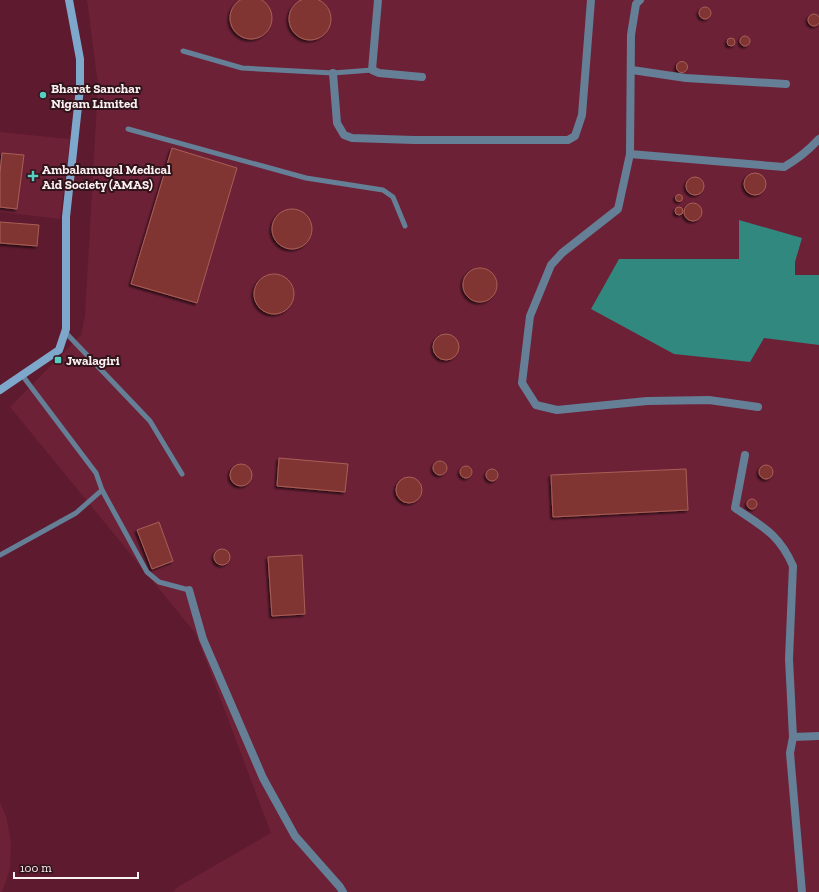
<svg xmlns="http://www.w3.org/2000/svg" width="819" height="892" font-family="'Zilla Slab',serif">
  <defs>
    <filter id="shadow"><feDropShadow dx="-2" dy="2" stdDeviation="1" flood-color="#0009"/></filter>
  </defs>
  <rect width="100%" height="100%" fill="#5e1a2e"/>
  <!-- built -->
  <g fill="#6d2137">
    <polygon points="87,0 819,0 819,892 174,892 176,888 271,833 196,634 10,407 81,335 85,316 98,85"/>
    <polygon points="0,132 70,139 60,219 0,212"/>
    <polygon points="0,803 6,816 11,842 10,869 2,892 0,892"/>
  </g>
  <!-- water -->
  <polygon fill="#31887f" points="739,220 802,238 795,262 795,275 819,275 819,345 764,338 750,362 674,354 591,309 619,259 739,259"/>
  <!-- building -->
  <g fill="#803631" stroke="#a95e57" filter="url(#shadow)">
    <circle cx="251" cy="18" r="21"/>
    <circle cx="310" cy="19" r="21"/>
    <circle cx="705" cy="13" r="6"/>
    <circle cx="814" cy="20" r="6"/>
    <circle cx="745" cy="41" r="5"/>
    <circle cx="731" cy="42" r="4"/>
    <circle cx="682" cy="67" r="5.5"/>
    <polygon points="172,148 237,168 197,303 131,284"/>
    <polygon points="2,153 24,155 17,209 0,207 0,173"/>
    <circle cx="755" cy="184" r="11"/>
    <circle cx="695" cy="186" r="9"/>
    <circle cx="679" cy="198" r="3.5"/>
    <circle cx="693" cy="212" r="9"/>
    <circle cx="679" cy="211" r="4"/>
    <circle cx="292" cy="229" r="20"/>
    <polygon points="0,222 39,225 37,246 0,243"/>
    <circle cx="480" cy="285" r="17"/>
    <circle cx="274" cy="294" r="20"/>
    <circle cx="446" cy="347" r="13"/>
    <polygon points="279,458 348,464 345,492 277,486"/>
    <circle cx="440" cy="468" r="7"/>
    <circle cx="241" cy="475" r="11"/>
    <circle cx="766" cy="472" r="7"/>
    <circle cx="466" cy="472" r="6"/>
    <circle cx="492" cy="475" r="6"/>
    <polygon points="686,469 688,510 553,517 551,475"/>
    <circle cx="409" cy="490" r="13"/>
    <circle cx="752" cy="504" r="5"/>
    <polygon points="159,522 173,561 152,569 137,530"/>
    <circle cx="222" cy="557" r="8"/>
    <polygon points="302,555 305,614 272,616 268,557"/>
  </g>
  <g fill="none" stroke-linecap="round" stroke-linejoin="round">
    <!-- service -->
    <g stroke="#657f96" stroke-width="5">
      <polyline points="183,51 242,68 333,73 372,70"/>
      <polyline points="128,129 306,178 383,190 393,197 405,226"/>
      <polyline points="65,332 150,421 182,474"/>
      <polyline points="102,490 147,572 159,582 189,590"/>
      <polyline points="0,555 76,513 102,490 96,473 22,375"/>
    </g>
    <!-- minor -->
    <g stroke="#657f96" stroke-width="8">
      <polyline points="378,0 372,70 379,73 422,77"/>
      <polyline points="640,0 636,4 631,35 630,154 618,209 562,253 551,265 530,316 522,383 536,405 557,410 647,401 709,400 758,407"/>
      <polyline points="632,70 686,78 786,84"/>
      <polyline points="333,73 337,123 344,135 352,138 414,140 568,140 575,136 582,115 591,0"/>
      <path d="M630,154L784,167C798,159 808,151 819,139"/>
      <path d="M745,455L735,508C763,527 779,534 793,566L789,659L793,737L790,753L802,892"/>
      <polyline points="189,590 203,639 263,778 295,836 340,887 343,892"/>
      <polyline points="793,737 819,736"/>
    </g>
    <!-- secondary -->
    <polyline stroke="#7ea7cc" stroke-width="8" points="0,390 59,350 66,329 66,217 80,88 80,59 69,0"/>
  </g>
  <!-- markers -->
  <g fill="#57cec2" stroke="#31131a" stroke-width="1.5">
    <circle cx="43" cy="95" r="4"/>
    <path d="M31 170h4v4h4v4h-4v4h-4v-4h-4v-4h4z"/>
    <rect x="54" y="356" width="8" height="8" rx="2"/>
  </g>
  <g text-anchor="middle" stroke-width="4" stroke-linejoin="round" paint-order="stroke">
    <!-- poi labels -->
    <g font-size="13" font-weight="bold" fill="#faf1f2" stroke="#31131a" text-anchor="start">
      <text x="51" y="93">Bharat Sanchar<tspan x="51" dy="15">Nigam Limited</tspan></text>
      <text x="42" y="174">Ambalamugal Medical<tspan x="42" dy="15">Aid Society (AMAS)</tspan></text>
      <text x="66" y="365">Jwalagiri</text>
    </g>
  </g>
  <!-- scale -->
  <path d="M14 872v6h124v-6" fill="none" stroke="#faf1f2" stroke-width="2"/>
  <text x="20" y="872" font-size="12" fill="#faf1f2" stroke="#31131a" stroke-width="3" paint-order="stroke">100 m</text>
</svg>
